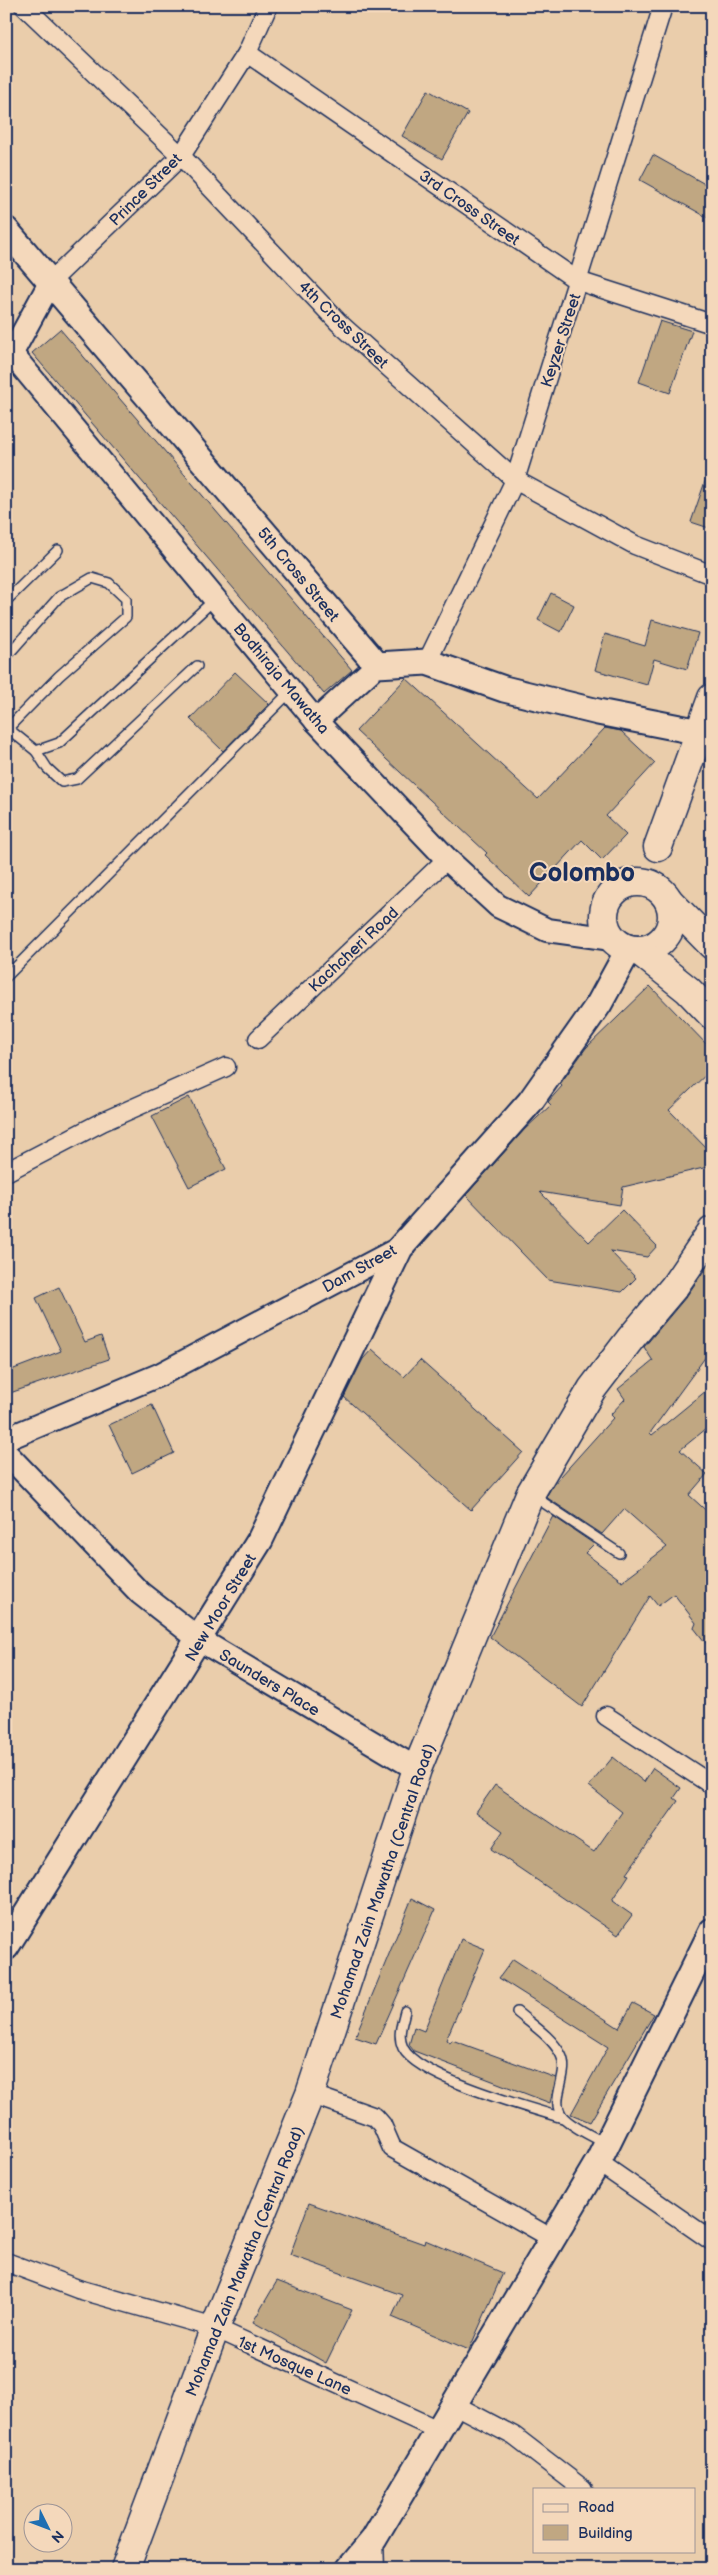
<svg xmlns="http://www.w3.org/2000/svg" width="718" height="2575" font-family="'Balsamiq Sans',sans-serif">
  <rect width="100%" height="100%" fill="#eacdab"/>
  <filter id="ink" filterUnits="userSpaceOnUse"><feTurbulence type="fractalNoise" baseFrequency=".02" numOctaves="2"/><feDisplacementMap in="SourceGraphic" scale="10" xChannelSelector="R" yChannelSelector="G"/><feConvolveMatrix kernelMatrix="1 2 1 2 8 2 1 2 1" color-interpolation-filters="sRGB"/></filter>
  <g filter="url(#ink)">
    <!-- building -->
    <g fill="#c0a782" stroke="#1b2f5e">
      <polygon points="428,90 468,113 442,159 402,136"/>
      <polygon points="653,155 712,188 712,220 640,180"/>
      <polygon points="660,321 692,331 670,393 639,382"/>
      <polygon points="60,329 352,670 324,694 32,353"/>
      <polygon points="709,470 712,470 712,529 691,522"/>
      <polygon points="551,593 574,605 561,632 538,620"/>
      <polygon points="652,620 698,633 687,669 654,659 647,685 595,670 605,634 645,646"/>
      <polygon points="235,672 269,704 223,751 190,719"/>
      <polygon points="406,678 538,799 605,728 621,731 655,763 606,816 626,835 602,860 582,840 529,897 485,855 487,853 356,731"/>
      <polygon points="650,986 712,1050 712,1069 669,1110 712,1154 712,1166 623,1187 620,1205 540,1192 589,1242 622,1210 657,1246 647,1257 610,1251 636,1278 622,1292 548,1280 466,1195 524,1130 551,1105 548,1102 562,1086 560,1084 586,1048"/>
      <polygon points="189,1097 226,1169 189,1187 152,1116"/>
      <polygon points="712,1259 712,1348 650,1433 652,1435 712,1386 712,1424 680,1450 707,1474 689,1495 712,1516 712,1651 694,1628 696,1623 674,1594 658,1606 650,1596 582,1707 490,1637 553,1516 594,1544 585,1553 622,1581 667,1547 624,1509 602,1534 546,1497 553,1485 613,1418 610,1415 625,1399 618,1389 653,1361 644,1347 686,1297"/>
      <polygon points="59,1287 85,1342 101,1336 109,1359 10,1393 6,1383 6,1372 61,1351 36,1298"/>
      <polygon points="372,1349 404,1377 420,1360 523,1452 471,1510 344,1397 363,1359"/>
      <polygon points="152,1405 174,1453 132,1473 109,1425"/>
      <polygon points="613,1757 644,1782 653,1768 681,1788 674,1798 678,1801 626,1874 629,1875 612,1901 632,1915 618,1935 491,1849 503,1831 476,1812 495,1785 594,1852 622,1812 589,1786"/>
      <polygon points="412,1898 435,1910 376,2044 355,2037"/>
      <polygon points="461,1939 485,1949 446,2040 450,2043 452,2040 556,2078 550,2103 414,2051 409,2045 414,2027 424,2031"/>
      <polygon points="513,1959 619,2028 633,2003 654,2014 590,2122 571,2114 608,2047 499,1978"/>
      <polygon points="309,2203 424,2244 425,2240 503,2273 469,2350 392,2317 402,2295 290,2255"/>
      <polygon points="277,2281 352,2310 326,2363 253,2322"/>
    </g>
    <g fill="none" stroke-linecap="round" stroke-linejoin="round">
      <!-- service casing -->
      <g stroke="#1b2f5e" stroke-width="12">
        <g id="service">
          <polyline points="6,601 58,550"/>
          <polyline points="6,657 59,597 92,578 109,583 126,599 126,617 59,676 8,728"/>
          <polyline points="6,727 36,751 59,743 215,599"/>
          <polyline points="36,751 47,768 62,782 77,779 197,666"/>
          <polyline points="6,977 291,691"/>
          <polyline points="532,1495 619,1553"/>
          <path d="M405,2011C402,2024 397,2035 403,2048C418,2078 530,2108 563,2118"/>
          <path d="M517,2012C531,2024 552,2037 561,2055C571,2074 548,2100 563,2117C573,2128 593,2136 606,2144"/>
        </g>
      </g>
      <!-- minor casing -->
      <g stroke="#1b2f5e" stroke-width="21">
        <g id="minor">
          <polyline points="24,6 181,156 339,323 515,480 635,545 712,575"/>
          <polyline points="247,53 578,281 712,324"/>
          <polyline points="51,281 181,156 247,53 268,6"/>
          <polyline points="427,662 515,480 663,6"/>
          <polyline points="258,1039 447,859"/>
          <polyline points="6,1172 102,1122 226,1067"/>
          <polyline points="606,1716 712,1785"/>
          <polyline points="310,2094 375,2117 382,2125 392,2148 553,2239"/>
          <polyline points="598,2162 712,2241"/>
          <polyline points="6,2262 78,2289 215,2328 438,2430"/>
          <polyline points="453,2404 514,2436 583,2489"/>
          <polyline points="374,2539 375,2569"/>
        </g>
      </g>
      <!-- tertiary casing -->
      <g stroke="#1b2f5e" stroke-width="26">
        <g id="tertiary">
          <polyline points="6,342 11,353 316,721 447,859 498,906 547,930 612,939"/>
          <polyline points="7,362 51,281"/>
          <polyline points="316,721 377,665"/>
          <polyline points="6,1439 159,1375 400,1248"/>
          <polyline points="6,1453 140,1593 200,1640 417,1769"/>
        </g>
      </g>
      <!-- secondary casing -->
      <g stroke="#1b2f5e" stroke-width="29">
        <g id="secondary">
          <polyline points="6,230 377,665 427,662 504,689 598,712 700,732"/>
          <polyline points="6,1947 260,1540 400,1248 530,1102 599,1004 629,949"/>
          <polyline points="349,2569 374,2539 598,2162 712,1931"/>
        </g>
      </g>
      <!-- primary casing -->
      <g stroke="#1b2f5e" stroke-width="31">
        <g id="primary">
          <polyline points="658,847 712,698"/>
          <circle cx="638" cy="916" r="34"/>
          <polyline points="669,901 712,945"/>
          <polyline points="638,950 688,990 712,1015"/>
          <polyline points="125,2569 215,2328 310,2094 417,1769 530,1494 592,1389 631,1338 674,1287 712,1231"/>
        </g>
      </g>
      <!-- service -->
      <use href="#service" stroke="#f4d8bb" stroke-width="9"/>
      <!-- minor -->
      <use href="#minor" stroke="#f4d8bb" stroke-width="18"/>
      <!-- tertiary -->
      <use href="#tertiary" stroke="#f4d8bb" stroke-width="22"/>
      <!-- secondary -->
      <use href="#secondary" stroke="#f4d8bb" stroke-width="25"/>
      <!-- primary -->
      <use href="#primary" stroke="#f4d8bb" stroke-width="28"/>
    </g>
  </g>
  <g text-anchor="middle" stroke-width="4" stroke-linejoin="round" paint-order="stroke">
    <!-- street labels -->
    <g font-size="16" fill="#1b2f5e" stroke="#f4d8bb">
      <text transform="translate(145 189) rotate(-45)" y="6">Prince Street</text>
      <text transform="translate(470 207) rotate(35)" y="6">3rd Cross Street</text>
      <text transform="translate(344 324) rotate(44)" y="6">4th Cross Street</text>
      <text transform="translate(560 340) rotate(-72)" y="6">Keyzer Street</text>
      <text transform="translate(299 574) rotate(50)" y="6">5th Cross Street</text>
      <text transform="translate(282 678) rotate(50)" y="6">Bodhiraja Mawatha</text>
      <text transform="translate(353 949) rotate(-43)" y="6">Kachcheri Road</text>
      <text transform="translate(359 1268) rotate(-29)" y="6">Dam Street</text>
      <text transform="translate(220 1607) rotate(-59)" y="6">New Moor Street</text>
      <text transform="translate(270 1682) rotate(31)" y="6">Saunders Place</text>
      <text transform="translate(382 1881) rotate(-71)" y="6">Mohamad Zain Mawatha (Central Road)</text>
      <text transform="translate(244 2261) rotate(-68)" y="6">Mohamad Zain Mawatha (Central Road)</text>
      <text transform="translate(295 2365) rotate(24)" y="6">1st Mosque Lane</text>
    </g>
    <!-- town labels -->
    <g font-size="26" font-weight="bold" fill="#1b2f5e" stroke="#f4d8bb">
      <text x="582" y="881">Colombo</text>
    </g>
  </g>
  <!-- margin -->
  <rect width="718" height="2575" fill="none" stroke="#f4d8bb" stroke-width="25"/>
  <rect x="12" y="12" width="693" height="2550" fill="none" stroke="#1b2f5e" stroke-width="2" filter="url(#ink)"/>
  <!-- legend -->
  <rect x="533" y="2488" width="162" height="65" fill="#f4d8bb" stroke="#9d9496"/>
  <rect x="543" y="2504" width="25" height="8" fill="#f4d8bb" stroke="#9d9496"/>
  <text x="578" y="2512" font-size="15" fill="#1b2f5e">Road</text>
  <rect x="543" y="2525" width="25" height="15" fill="#c0a782" stroke="#9d9496"/>
  <text x="578" y="2538" font-size="15" fill="#1b2f5e">Building</text>
  <!-- north arrow -->
  <g transform="translate(48 2528) rotate(132)"><circle r="24" fill="#f4d8bb" stroke="#9d9496"/>
  <path d="M0-4L9 19L0 12L-9 19Z" fill="#1f6fb2"/>
  <text y="-8" font-size="14" font-weight="bold" text-anchor="middle" fill="#1b2f5e">N</text>
  </g>
</svg>
